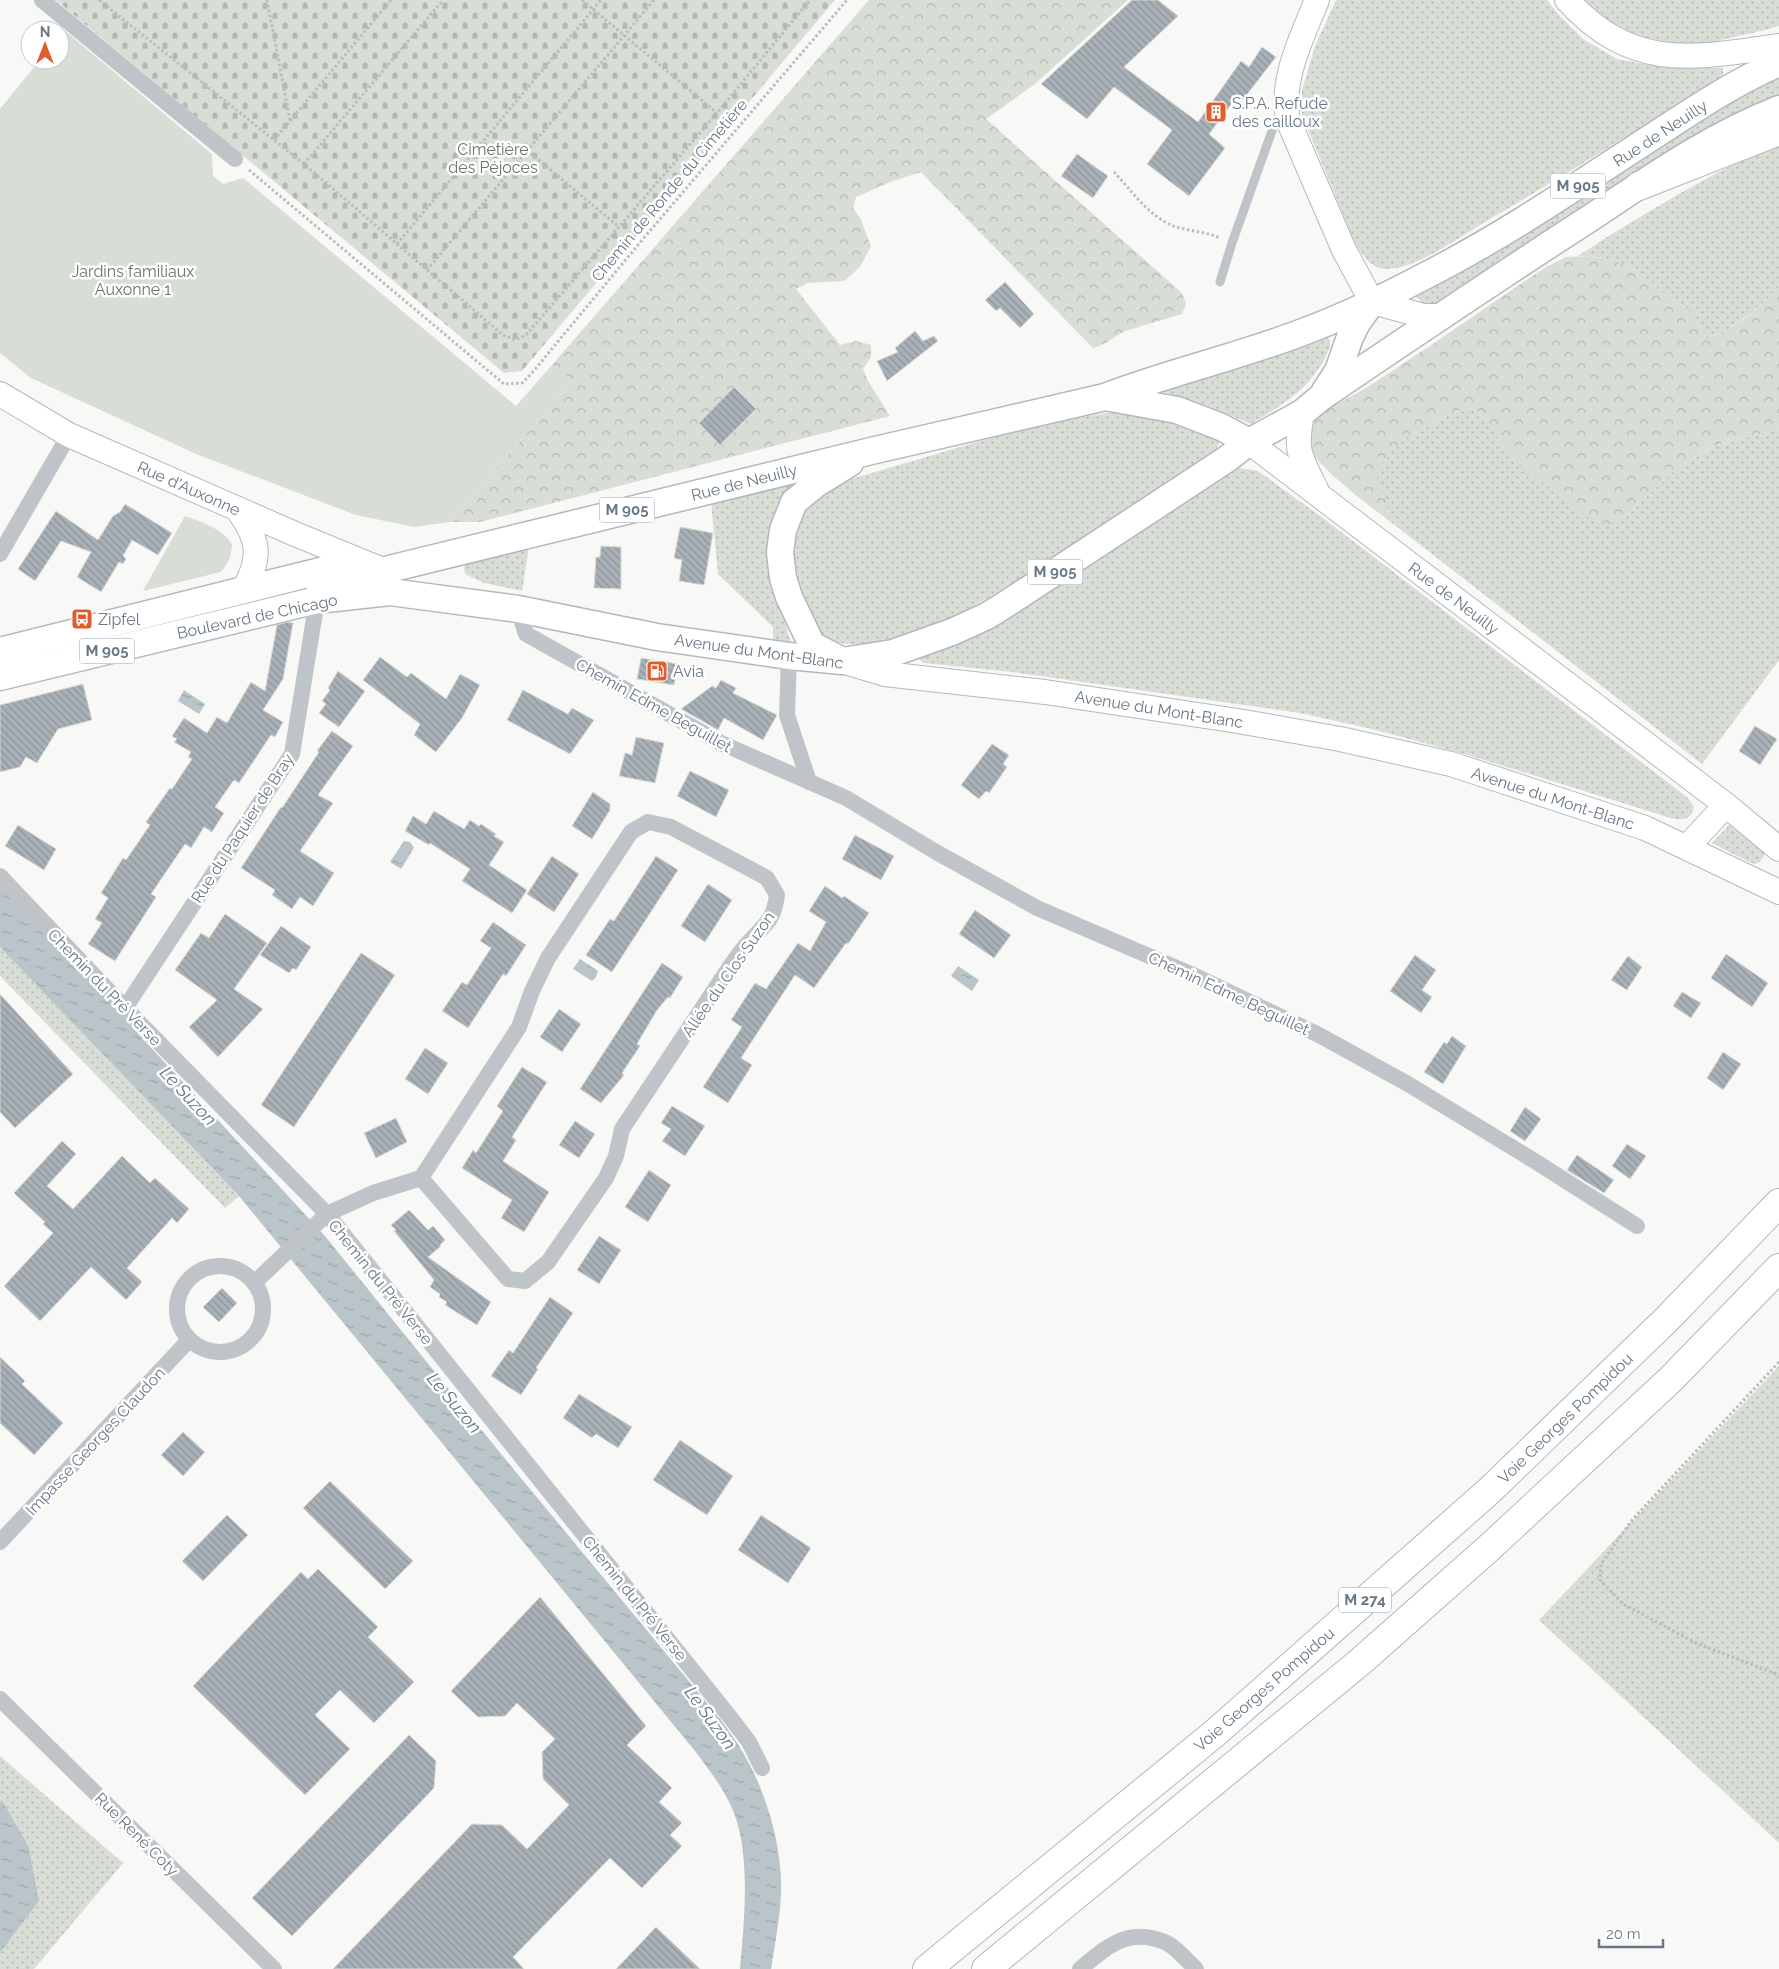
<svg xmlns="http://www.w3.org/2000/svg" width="1779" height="1969" font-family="Raleway,sans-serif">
  <defs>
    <pattern id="grass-dots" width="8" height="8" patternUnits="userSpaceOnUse" patternTransform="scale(1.25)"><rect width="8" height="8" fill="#d8ddd5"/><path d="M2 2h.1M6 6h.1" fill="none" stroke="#b3b8b2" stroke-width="1.8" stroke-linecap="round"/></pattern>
    <pattern id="forest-crowns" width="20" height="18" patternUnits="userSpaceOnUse" patternTransform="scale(1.25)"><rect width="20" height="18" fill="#d8ddd5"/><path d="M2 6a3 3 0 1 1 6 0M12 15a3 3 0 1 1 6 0" fill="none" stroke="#b3b8b2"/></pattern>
    <pattern id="cemetery-stones" width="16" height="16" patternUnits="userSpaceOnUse" patternTransform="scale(1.25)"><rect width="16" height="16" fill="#d8ddd5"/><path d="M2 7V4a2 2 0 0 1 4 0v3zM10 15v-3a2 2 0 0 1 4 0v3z" fill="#b3b8b2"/></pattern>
    <pattern id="water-ripples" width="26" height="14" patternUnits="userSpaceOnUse" patternTransform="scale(1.25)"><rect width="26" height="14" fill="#bac5ca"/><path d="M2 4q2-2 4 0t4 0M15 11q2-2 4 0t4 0" fill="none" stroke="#9ba5aa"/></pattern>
    <pattern id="building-back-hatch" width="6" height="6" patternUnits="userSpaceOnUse" patternTransform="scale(1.25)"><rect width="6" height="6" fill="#a8b1b7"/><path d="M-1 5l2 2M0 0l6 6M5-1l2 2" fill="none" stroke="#8d959a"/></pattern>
  </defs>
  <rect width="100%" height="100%" fill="#f8f8f6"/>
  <!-- grass -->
  <g fill="url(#grass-dots)">
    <path d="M1336,0H1547L1558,14L1583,39L1617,59L1661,67L1723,68V75C1646,125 1568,173 1490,219C1461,236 1420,267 1388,269C1371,270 1361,253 1354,241L1302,115V90L1315,46Z"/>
    <path d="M1580,0H1779V26C1763,31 1746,34 1730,38C1720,40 1710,44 1700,44C1659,47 1609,31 1580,0Z"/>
    <polygon points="1779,76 1779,96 1731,116 1651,163 1445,303 1422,303 1416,296 1483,259 1733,99"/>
    <path d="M1779,146V287C1757,310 1738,327 1707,338L1699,327L1692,311L1665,295L1650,281L1632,268L1615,261L1593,256H1578C1611,234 1645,214 1679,194C1712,176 1743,157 1779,146Z"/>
    <path d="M1327,337L1330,340C1331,347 1328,351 1325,358C1309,390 1280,406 1251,424L1202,404L1164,392L1166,389Z"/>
    <polygon points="1474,408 1491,427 1512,459 1624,518 1675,470 1714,446 1779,429 1779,660 1702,764 1387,519 1389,511 1376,482 1381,465 1392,451 1403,439 1456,411"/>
    <path d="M1112,412C1149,413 1185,424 1218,440L1219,443L1216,451C1155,491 1096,533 1033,571C981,603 925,638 861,644C819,648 807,619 798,585C794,570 790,551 793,536C794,528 800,516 805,508C811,497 836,486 848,480L1032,426Z"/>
    <path d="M1240,468L1258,471L1323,518L1688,798L1694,807C1692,819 1684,820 1674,819L1465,754L1372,729L1300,713L1013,672L924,663L917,658L983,630L1078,574L1232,470Z"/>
    <polygon points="802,480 775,577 788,634 793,646 773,642 773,627 718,574 711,502"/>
    <polygon points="529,546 522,591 484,583 465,574 464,568 465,563"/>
    <polygon points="1731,823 1764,849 1765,854 1760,862 1755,864 1749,862 1712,843"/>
    <polygon points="0,947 239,1196 225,1208 0,976"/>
    <polygon points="1779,1366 1779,1843 1539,1620"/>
    <polygon points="0,1756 123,1863 34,1969 0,1969 0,1953 39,1901 29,1847 3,1802 0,1801"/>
  </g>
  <!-- forest -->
  <g fill="url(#forest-crowns)">
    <polygon points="869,0 1128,0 1035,84 986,119 1182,293 1186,304 1182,314 1125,331 1104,344 1093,348 921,172 890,182 856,197 853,208 861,220 871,246 860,267 844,281 808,283 796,289 840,345 856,341 871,345 871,357 863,369 868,381 890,416 480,522 450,522 572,381 552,365"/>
    <path d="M1593,256L1615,261L1632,268L1650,281L1665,295L1692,311L1699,327L1707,338C1738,327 1757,311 1779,287V429L1713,446L1675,470L1624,518L1607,525L1587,517L1512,459L1491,427L1474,408L1456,411L1403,439L1381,465L1377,481C1384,494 1391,504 1387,519C1372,508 1311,462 1310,447C1309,439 1311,428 1315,421C1325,407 1354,396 1369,386C1429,348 1487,306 1546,267L1566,257Z"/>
  </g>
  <!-- cemetery -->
  <polygon fill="url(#cemetery-stones)" points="56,0 835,0 522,371 504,373"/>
  <!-- green -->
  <g fill="#d8ddd5">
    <polygon points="64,30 212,154 213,176 223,184 243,178 516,406 552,365 573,380 450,522 414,527 356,515 196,454 31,378 0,353 0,109 40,60 60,60 60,35"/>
    <path d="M185,516C204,523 221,528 232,544C231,556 229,563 221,572L143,591Z"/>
  </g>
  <!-- water -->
  <g fill="url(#water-ripples)">
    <polygon points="184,690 205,704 199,714 178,701"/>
    <polygon points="404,841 410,842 414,848 401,869 390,862"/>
    <path d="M0,884L325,1236L506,1460L721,1720C728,1730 736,1740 742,1751C766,1790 783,1848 781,1893C780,1918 775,1944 771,1969H740C744,1923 751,1857 734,1813C725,1790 710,1771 695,1751L239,1196L0,947Z"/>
    <polygon points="580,959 598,971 596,977 592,981 573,969"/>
    <polygon points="958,966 979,980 972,991 951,976"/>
    <polygon points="0,1801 3,1802 29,1847 39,1901 0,1953"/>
  </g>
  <!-- building -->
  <g fill="url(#building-back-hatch)" stroke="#dadad8">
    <polygon points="1132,0 1158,0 1178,16 1124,67 1198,122 1241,61 1249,67 1262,47 1276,57 1238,106 1233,102 1209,134 1225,148 1189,196 1147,164 1172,130 1114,87 1087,119 1041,84"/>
    <polygon points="1077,154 1108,176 1093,198 1061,176"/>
    <polygon points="1005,282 1034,314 1020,328 1000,308 996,311 985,300"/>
    <polygon points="915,331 923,341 934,336 938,341 887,381 877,361 898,352 895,348"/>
    <polygon points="734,387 756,409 720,445 699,423"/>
    <polygon points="125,504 172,533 158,555 132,540 123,556 126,559 123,564 119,562 101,592 77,577 91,552 61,541 35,581 18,569 56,511 98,540 113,516 120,512"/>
    <polygon points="680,527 713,533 704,585 679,581 682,560 674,558"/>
    <polygon points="601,546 621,547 621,589 594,588 596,557 600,557"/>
    <polygon points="288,622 293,623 283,679 263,710 283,722 275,737 271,735 239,783 234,780 215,807 224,813 212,832 204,827 191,848 185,844 151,894 156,897 115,961 88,944 102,923 95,919 108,898 101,893 123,858 126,860 150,825 146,822 170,788 172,789 192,759 188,757 191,752 174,742 177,739 172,736 184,718 207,733 217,717 227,723 251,682 265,691 277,625"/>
    <polygon points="380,657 407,677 411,673 446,699 460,674 480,685 462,718 436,752 414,735 420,724 363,680"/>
    <polygon points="641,658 678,664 674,685 637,679"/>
    <polygon points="338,671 365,691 339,727 319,713 326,704 322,701 330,690 328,688"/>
    <polygon points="721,680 736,688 733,693 777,715 763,740 724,718 718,730 681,709 712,686 716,688"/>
    <polygon points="83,684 92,720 58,729 37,763 26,757 20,767 0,772 0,705"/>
    <polygon points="523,690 568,714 572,708 594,720 570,754 507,720"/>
    <polygon points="1755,726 1777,739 1760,765 1739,751"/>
    <polygon points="332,731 353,746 318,795 333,803 300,851 334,873 313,906 300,897 292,909 272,895 275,890 241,868 281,807 282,808 319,752 317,751"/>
    <polygon points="636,737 664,743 655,783 619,776 625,753 632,755"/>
    <polygon points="992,744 1009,755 1003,764 1007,767 989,793 986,791 979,799 961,785"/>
    <polygon points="690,771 729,790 716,817 677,796"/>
    <polygon points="593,792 610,804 610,810 592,839 572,826"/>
    <polygon points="434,811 464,829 470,820 479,826 481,824 496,834 494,836 504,842 489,865 527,890 512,913 462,881 470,869 430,843 429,845 405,831 413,816 426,824"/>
    <polygon points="18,825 56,849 44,870 5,846"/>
    <polygon points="855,835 894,856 881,880 842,859"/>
    <polygon points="552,856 579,874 554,912 527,894"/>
    <polygon points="656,856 678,870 612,972 586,955 610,919 614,921"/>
    <polygon points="708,884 732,900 705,942 681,926"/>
    <polygon points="825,886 842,898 844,896 869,913 848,944 846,943 814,988 795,975 741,1058 752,1065 728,1103 703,1087 742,1027 731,1020 755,983 766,989 798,943 810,951 826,922 809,911"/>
    <polygon points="975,910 1011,935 994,958 959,934"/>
    <polygon points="225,914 267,943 234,989 263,1009 218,1057 189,1027 217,1000 175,970 201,933 209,938"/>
    <polygon points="493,922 526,945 506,976 503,974 468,1028 442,1011 462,982 467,985 491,948 480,941"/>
    <polygon points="281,926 311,947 296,970 293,968 289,973 260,955"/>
    <polygon points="361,953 395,975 294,1127 261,1105"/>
    <polygon points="1726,954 1768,983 1752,1007 1711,978"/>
    <polygon points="1415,955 1436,970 1422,990 1432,997 1421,1013 1390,991"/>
    <polygon points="1628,956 1642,967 1627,990 1611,980"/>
    <polygon points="662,963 683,977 670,998 668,997 657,1010 637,1044 640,1046 622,1073 624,1075 601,1103 580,1089"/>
    <polygon points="1682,992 1701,1003 1691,1018 1673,1006"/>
    <polygon points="0,994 73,1074 15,1128 0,1112"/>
    <polygon points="559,1009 581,1024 562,1052 540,1037"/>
    <polygon points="1452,1036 1466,1046 1443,1084 1424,1072 1444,1042 1447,1044"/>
    <polygon points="425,1048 448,1063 428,1094 405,1079"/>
    <polygon points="1723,1052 1741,1064 1723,1090 1707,1078"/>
    <polygon points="522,1067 547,1082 512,1137 516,1140 503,1161 549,1192 524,1232 501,1218 512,1200 462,1168 473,1150 476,1153 503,1111 497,1106"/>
    <polygon points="672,1106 705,1126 685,1156 662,1141 671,1129 661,1123"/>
    <polygon points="1525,1107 1541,1119 1525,1141 1510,1131"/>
    <polygon points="396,1118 407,1142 376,1158 364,1133"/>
    <polygon points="575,1121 595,1134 579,1158 559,1145"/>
    <polygon points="62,1141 76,1154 47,1186 73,1209 122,1156 150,1183 155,1178 189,1209 177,1223 172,1218 127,1268 142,1282 126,1300 91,1267 40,1321 4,1286 53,1233 43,1224 45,1222 14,1193"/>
    <polygon points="1627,1144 1646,1156 1630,1179 1612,1166"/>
    <polygon points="1577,1155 1614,1180 1604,1193 1567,1170"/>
    <polygon points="649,1170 671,1185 648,1222 625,1207"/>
    <polygon points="409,1210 428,1230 433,1226 445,1240 440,1245 441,1246 428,1257 491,1302 477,1325 445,1305 447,1302 439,1297 440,1294 430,1287 434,1280 394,1231 396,1230 391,1225"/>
    <polygon points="599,1236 621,1250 599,1284 577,1270"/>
    <polygon points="222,1288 237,1303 219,1322 203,1307"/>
    <polygon points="550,1297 573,1313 536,1368 538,1369 521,1395 491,1376 509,1350 513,1353"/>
    <polygon points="0,1357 25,1381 22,1384 63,1423 34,1455 0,1423"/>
    <polygon points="579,1394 632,1427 618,1448 596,1434 592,1438 563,1418"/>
    <polygon points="183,1432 205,1452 183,1476 161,1455"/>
    <polygon points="680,1440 733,1476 707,1515 653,1480"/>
    <polygon points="330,1481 413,1561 385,1589 303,1508"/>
    <polygon points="227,1515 248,1535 203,1581 182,1561"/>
    <polygon points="761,1515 811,1548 788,1583 738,1550"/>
    <polygon points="318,1569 378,1627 368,1637 414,1682 374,1723 340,1690 315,1715 350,1749 305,1795 193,1686 301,1572 308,1579"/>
    <polygon points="540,1597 646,1726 627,1745 672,1788 659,1802 682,1823 670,1835 682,1846 642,1888 610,1858 513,1957 524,1969 333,1969 472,1824 502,1825 527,1849 569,1805 543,1779 542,1752 555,1739 517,1703 505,1716 478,1717 451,1691"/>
    <polygon points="409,1735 436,1761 434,1788 292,1936 252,1898"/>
    <polygon points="656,1927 700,1969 616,1969"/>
  </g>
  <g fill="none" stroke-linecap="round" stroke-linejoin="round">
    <!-- secondary casing -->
    <g stroke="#b4b9be" stroke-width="26">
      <g id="secondary">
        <path d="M1317,0C1302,37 1280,80 1288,120L1344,250L1372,302L1424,316H1442"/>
        <path d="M1567,0C1633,72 1692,58 1779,46"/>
        <polyline points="0,394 69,435 295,534 383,570"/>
        <path d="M1302,413C1295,451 1299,455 1316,489"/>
        <polyline points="1249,442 1726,805 1779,849"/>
        <path d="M237,509C259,538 262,557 244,589"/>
        <polyline points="842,661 885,674 1045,692 1238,721 1340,739 1451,764 1645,828 1779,892"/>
        <polyline points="1687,847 1726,805"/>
      </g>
    </g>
    <!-- primary casing -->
    <g stroke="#b3b8bc" stroke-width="29">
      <g id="primary">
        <polyline points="1325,391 1338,371 1350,337 1357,323 1372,302"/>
        <polyline points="1105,397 1177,410 1221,427 1249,442"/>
        <path d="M320,586L871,451L1105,397C1170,372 1238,357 1303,332C1343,317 1383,298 1421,278C1496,240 1565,194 1635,148C1682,118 1728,85 1779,63"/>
        <polyline points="0,651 328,569 340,569"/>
        <polyline points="837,658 812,645 789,597 783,578 780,552 783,530 794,502 816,484 850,463"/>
        <path d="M0,677L317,600L390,592L518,609L657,637L789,656L842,661L893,653L952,632L987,616L1011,601L1227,459L1249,442L1302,413L1320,398C1410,337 1500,276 1592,217C1652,177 1712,135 1779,109"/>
      </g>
    </g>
    <!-- highway casing -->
    <g stroke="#b3b7bb" stroke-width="30">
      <g id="highway">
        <polyline points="1639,186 1779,131"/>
        <polyline points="927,1969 1215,1733 1489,1491 1667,1319 1779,1203"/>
        <polyline points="986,1969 1360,1662 1490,1547 1670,1380 1779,1268"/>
      </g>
    </g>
    <!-- path -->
    <g stroke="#babdc0" stroke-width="3" stroke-dasharray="2.5 2.5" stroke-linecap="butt">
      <polyline points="99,0 304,164 503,335 515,340 526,335 717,113 810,0"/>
      <polyline points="267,0 290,121"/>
      <polyline points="582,0 717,113"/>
      <polyline points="274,140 391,0"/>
      <polyline points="527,150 619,227"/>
      <polyline points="304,164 443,0"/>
      <polyline points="249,170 504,384 522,383 531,374 643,239 847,0"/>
      <path d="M1114,172C1131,190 1147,214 1171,225C1185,231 1204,231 1220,238"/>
      <polyline points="397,244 601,0"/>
      <polyline points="427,270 654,0"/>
      <polyline points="1779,1362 1632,1520 1601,1564 1600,1580 1623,1604 1696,1643 1779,1675"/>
    </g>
    <!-- lane -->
    <polyline stroke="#bfc4c8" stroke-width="9" points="1220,282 1232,243 1273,128 1283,113"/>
    <!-- street -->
    <g stroke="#bfc4c8" stroke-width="16">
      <polyline points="42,0 235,159"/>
      <polyline points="0,554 69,435"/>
      <polyline points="518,609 526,634 721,743 846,798 936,852 1037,908 1191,974 1319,1035 1408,1084 1533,1160 1637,1226"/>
      <polyline points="789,656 787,715 809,782"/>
      <polyline points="0,876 125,1008 327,1214 730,1717 749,1742 762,1768"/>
      <polyline points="125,1008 292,754 317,600"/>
      <circle cx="220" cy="1309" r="43"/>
      <path d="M254,1283L327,1214L373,1193L421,1178L519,1027L532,991L548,958L631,832L648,822L671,827L767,878L777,895C773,922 766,923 749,942C742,949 737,957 731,965L622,1129L616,1156L606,1178L548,1262L525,1281L508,1279L421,1178"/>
      <polyline points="0,1542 189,1340"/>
      <polyline points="0,1699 274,1969"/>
      <path d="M1080,1969C1108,1946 1129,1926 1167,1943C1177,1948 1187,1961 1196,1969"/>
    </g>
    <!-- secondary -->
    <use href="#secondary" stroke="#fff" stroke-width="24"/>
    <!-- primary -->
    <use href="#primary" stroke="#fff" stroke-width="26"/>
    <!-- highway -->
    <use href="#highway" stroke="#fff" stroke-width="28"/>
  </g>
  <!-- icons -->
  <defs>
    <g id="building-square" transform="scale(1.125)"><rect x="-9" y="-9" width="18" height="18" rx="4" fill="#e15d2e" stroke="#fff"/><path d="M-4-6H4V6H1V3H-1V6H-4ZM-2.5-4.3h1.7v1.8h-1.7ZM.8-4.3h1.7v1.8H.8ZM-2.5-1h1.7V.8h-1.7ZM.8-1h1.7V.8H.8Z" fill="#fff"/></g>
    <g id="bus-square" transform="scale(1.125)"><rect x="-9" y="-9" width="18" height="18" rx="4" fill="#e15d2e" stroke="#fff"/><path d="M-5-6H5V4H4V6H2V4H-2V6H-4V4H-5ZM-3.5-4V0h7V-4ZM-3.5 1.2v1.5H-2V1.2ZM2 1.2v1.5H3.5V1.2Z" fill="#fff"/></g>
    <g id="fuel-square" transform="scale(1.125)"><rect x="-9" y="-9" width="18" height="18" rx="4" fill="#e15d2e" stroke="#fff"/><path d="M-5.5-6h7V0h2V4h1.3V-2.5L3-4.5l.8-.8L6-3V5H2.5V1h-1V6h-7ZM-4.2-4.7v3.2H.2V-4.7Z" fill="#fff"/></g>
  </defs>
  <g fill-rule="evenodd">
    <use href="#building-square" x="1216" y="112"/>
    <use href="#bus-square" x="82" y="619"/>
    <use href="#fuel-square" x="657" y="671"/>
  </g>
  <g text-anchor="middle" stroke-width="5" stroke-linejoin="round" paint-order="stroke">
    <!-- shield labels -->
    <g fill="#fff" stroke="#95a0aa" stroke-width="1">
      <rect x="1550.5" y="173.5" width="55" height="25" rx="4"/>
      <rect x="599.5" y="497.5" width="55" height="25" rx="4"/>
      <rect x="1027.5" y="559.5" width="55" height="25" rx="4"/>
      <rect x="79.5" y="638.5" width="55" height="25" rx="4"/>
      <rect x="1339" y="1587.5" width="52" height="25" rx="4"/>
    </g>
    <g font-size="15" font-weight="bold" fill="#687886">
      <text x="1578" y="191">M 905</text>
      <text x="627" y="515">M 905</text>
      <text x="1055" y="577">M 905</text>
      <text x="107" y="656">M 905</text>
      <text x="1365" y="1605">M 274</text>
    </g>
    <!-- poi labels -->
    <g font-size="16" fill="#687886" stroke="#fff" text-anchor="start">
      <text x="1232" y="109">S.P.A. Refude<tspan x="1232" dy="18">des cailloux</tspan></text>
      <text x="98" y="625">Zipfel</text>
      <text x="673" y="677">Avia</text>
    </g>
    <!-- street labels -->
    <g font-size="16" fill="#687886" stroke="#fff">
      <text transform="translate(1660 133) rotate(-33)" y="6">Rue de Neuilly</text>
      <text transform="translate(669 190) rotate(-50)" y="6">Chemin de Ronde du Cimetière</text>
      <text transform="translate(744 482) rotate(-14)" y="6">Rue de Neuilly</text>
      <text transform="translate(189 488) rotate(24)" y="6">Rue d'Auxonne</text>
      <text transform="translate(1454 598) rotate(37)" y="6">Rue de Neuilly</text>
      <text transform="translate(257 616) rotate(-12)" y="6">Boulevard de Chicago</text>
      <text transform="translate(759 651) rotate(8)" y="6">Avenue du Mont-Blanc</text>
      <text transform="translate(654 705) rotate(29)" y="6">Chemin Edme Beguillet</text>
      <text transform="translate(1159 709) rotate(9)" y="6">Avenue du Mont-Blanc</text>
      <text transform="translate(1553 798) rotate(18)" y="6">Avenue du Mont-Blanc</text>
      <text transform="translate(242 828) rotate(-57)" y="6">Rue du Paquier de Bray</text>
      <text transform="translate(728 974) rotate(-55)" y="6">Allée du Clos Suzon</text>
      <text transform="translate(105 987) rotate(46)" y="6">Chemin du Pré Verse</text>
      <text transform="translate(1229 993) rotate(25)" y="6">Chemin Edme Beguillet</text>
      <text transform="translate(381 1282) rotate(51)" y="6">Chemin du Pré Verse</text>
      <text transform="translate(1565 1418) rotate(-44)" y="6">Voie Georges Pompidou</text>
      <text transform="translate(95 1441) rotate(-47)" y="6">Impasse Georges Claudon</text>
      <text transform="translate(635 1598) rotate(51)" y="6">Chemin du Pré Verse</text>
      <text transform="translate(1264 1689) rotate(-41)" y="6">Voie Georges Pompidou</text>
      <text transform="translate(137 1834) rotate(45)" y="6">Rue René Coty</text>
    </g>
    <!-- park labels -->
    <g font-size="16" fill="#667963" stroke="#fff">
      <text x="493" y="155">Cimetière<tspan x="493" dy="18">des Péjoces</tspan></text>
      <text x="133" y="277">Jardins familiaux<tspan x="133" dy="18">Auxonne 1</tspan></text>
    </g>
    <!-- water labels -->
    <g font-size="18" font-style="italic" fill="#637982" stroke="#fff">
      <text transform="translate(188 1096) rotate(47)" y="6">Le Suzon</text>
      <text transform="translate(454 1403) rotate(50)" y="6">Le Suzon</text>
      <text transform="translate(710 1718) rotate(54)" y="6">Le Suzon</text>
    </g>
  </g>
  <!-- north arrow -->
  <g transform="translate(45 45)"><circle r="24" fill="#ffffff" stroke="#c3c9cf"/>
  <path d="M0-4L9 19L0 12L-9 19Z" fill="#e15d2e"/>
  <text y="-8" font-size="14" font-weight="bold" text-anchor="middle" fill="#687886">N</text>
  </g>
  <!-- scale -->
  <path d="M1599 1939v8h64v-8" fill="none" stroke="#687886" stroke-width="2.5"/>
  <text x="1606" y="1939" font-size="15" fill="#687886" stroke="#ffffff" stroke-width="4" paint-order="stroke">20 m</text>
</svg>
